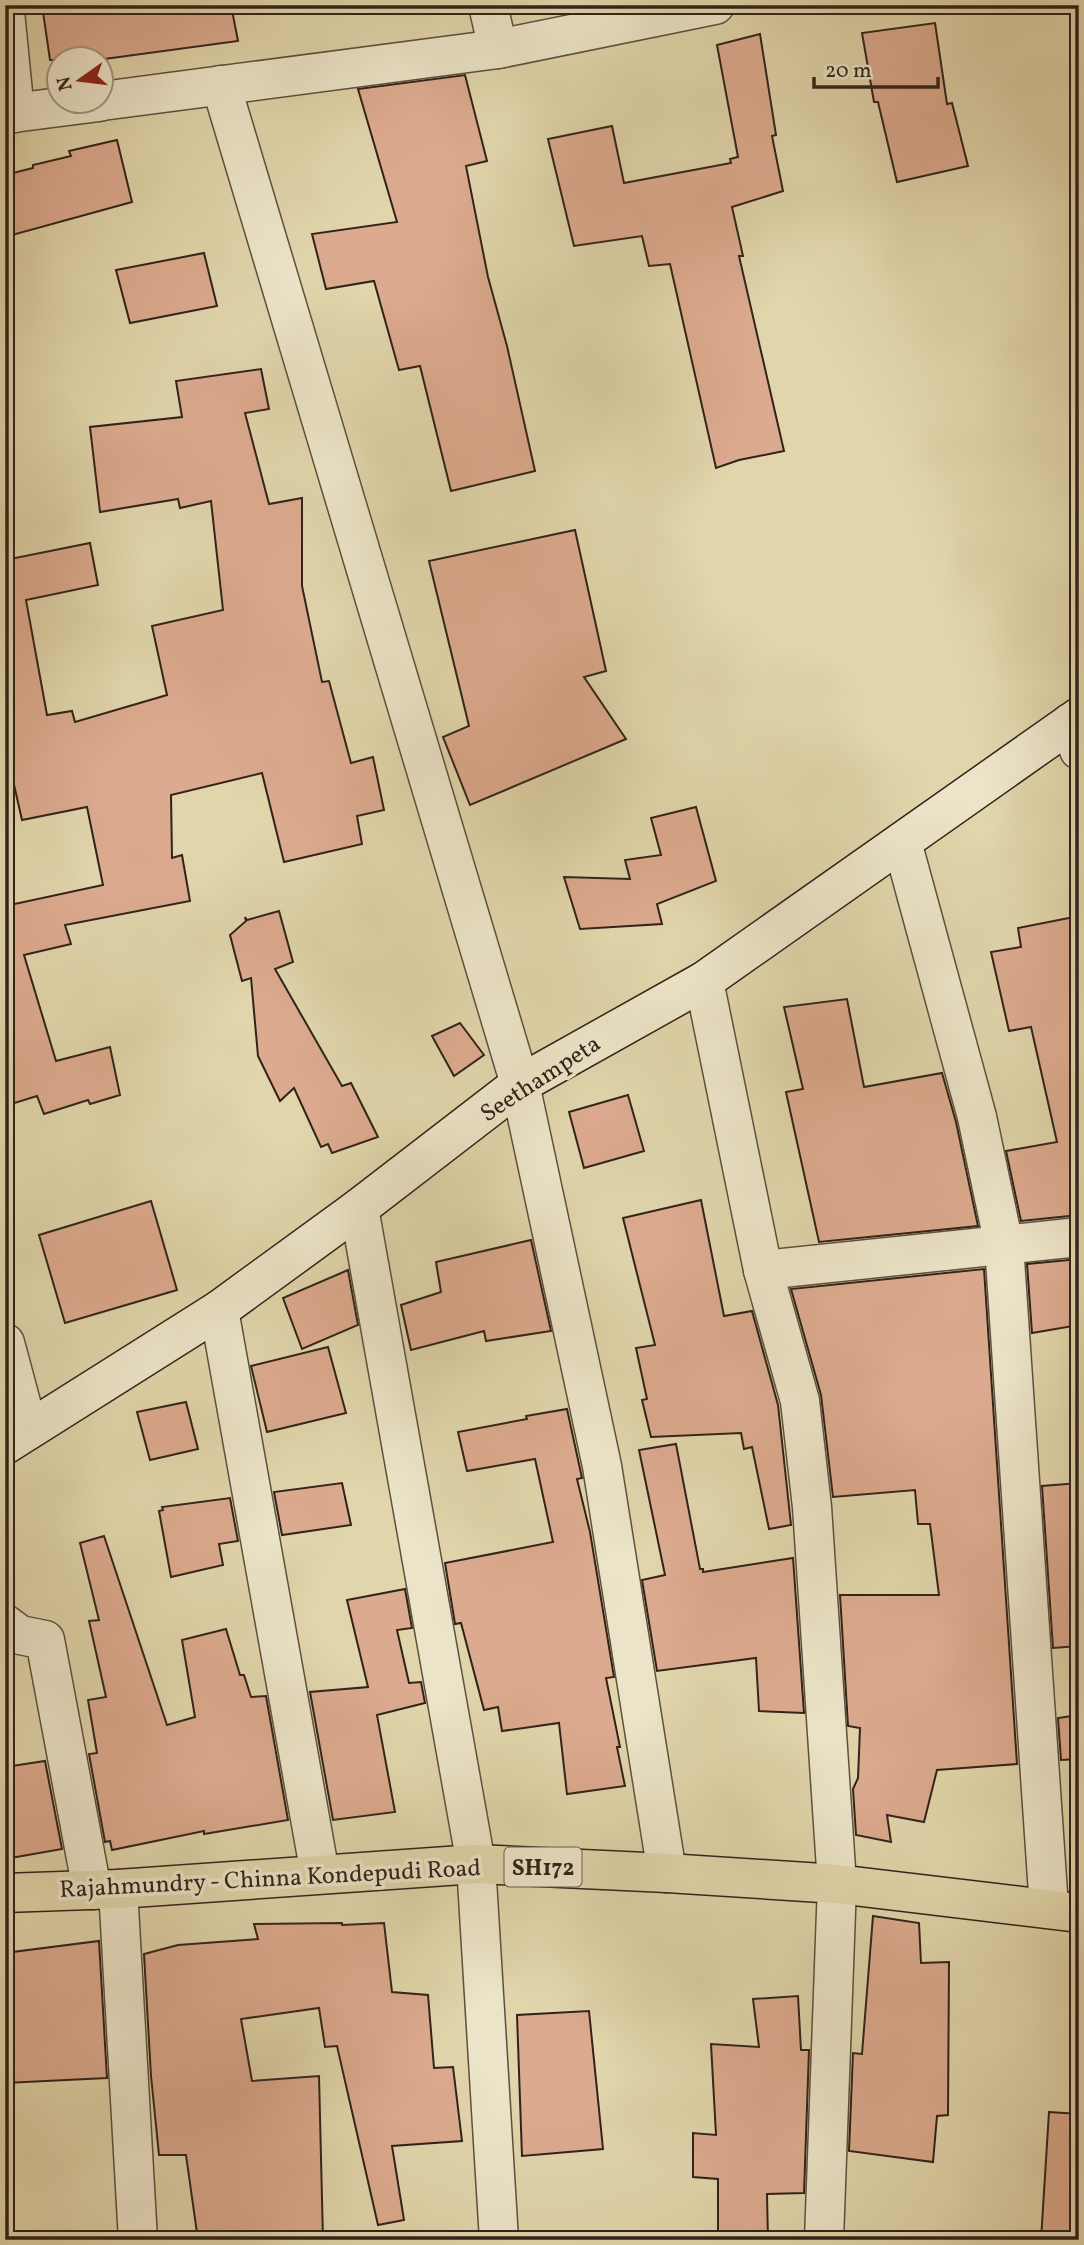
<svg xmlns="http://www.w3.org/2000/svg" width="1084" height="2245" font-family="Vollkorn,serif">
  <rect width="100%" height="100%" fill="#e1d5ab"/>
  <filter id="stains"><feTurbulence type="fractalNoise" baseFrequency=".00286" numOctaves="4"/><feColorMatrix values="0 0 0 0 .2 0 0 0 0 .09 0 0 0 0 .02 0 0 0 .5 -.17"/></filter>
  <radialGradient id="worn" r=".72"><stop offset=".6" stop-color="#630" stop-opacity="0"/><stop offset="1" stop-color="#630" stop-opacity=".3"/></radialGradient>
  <!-- building -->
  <g fill="#dcaa8e" stroke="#31231a" stroke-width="2">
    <polygon points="42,5 231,5 238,41 97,60 50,60"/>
    <polygon points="935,23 947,104 952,103 968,166 897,182 878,102 874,102 862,33"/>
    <polygon points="760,34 776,135 772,136 783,191 732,207 743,256 739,256 784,451 739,460 716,468 670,264 649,266 642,236 574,246 548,139 612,126 624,183 731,163 730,159 738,157 717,45"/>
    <polygon points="465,75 487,161 466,166 488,277 507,346 535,471 451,491 420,366 399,370 374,281 326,289 312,234 397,222 358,89"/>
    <polygon points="117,140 132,202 5,237 5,175 33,168 33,165 71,156 69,151"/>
    <polygon points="204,253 217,306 130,323 116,270"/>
    <polygon points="261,369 269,409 245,413 269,504 302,498 302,586 322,682 329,681 351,763 373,757 384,810 357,816 362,844 284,862 262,773 171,795 172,858 182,855 190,901 65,925 71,944 24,955 56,1061 110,1047 120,1095 90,1104 88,1100 44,1114 37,1096 5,1106 5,906 103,885 87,807 22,820 5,745 5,560 90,543 98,585 26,600 47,715 72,711 75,722 167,695 152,626 223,610 211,501 180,508 178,499 100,512 90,427 182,417 176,381"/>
    <polygon points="575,530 606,671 584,677 626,739 470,805 443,737 469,726 429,561"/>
    <polygon points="696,807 716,881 657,904 662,924 580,929 564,877 630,879 625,860 661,855 651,818"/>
    <polygon points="279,911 293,962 275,969 342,1086 351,1083 378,1137 332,1153 328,1144 321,1147 294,1088 280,1101 258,1056 251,978 242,981 230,935 246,921 245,917 247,920"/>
    <polygon points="1079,916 1079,1215 1021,1221 1006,1151 1057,1142 1031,1027 1009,1031 991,952 1021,947 1018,928"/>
    <polygon points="847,999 864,1087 942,1073 956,1122 978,1226 819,1242 786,1092 803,1089 784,1007"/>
    <polygon points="460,1023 484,1055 454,1076 432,1036"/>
    <polygon points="628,1095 644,1151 584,1168 569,1112"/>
    <polygon points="701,1200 724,1316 752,1311 778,1405 791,1525 769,1529 752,1447 744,1449 741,1433 651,1437 642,1400 647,1399 636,1348 655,1345 623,1218"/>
    <polygon points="151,1201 177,1290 65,1323 39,1235"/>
    <polygon points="531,1240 551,1331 486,1341 484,1331 411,1350 401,1305 441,1292 436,1262"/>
    <polygon points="1079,1259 1079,1325 1032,1333 1027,1264"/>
    <polygon points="984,1269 1017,1764 937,1770 924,1822 887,1815 891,1842 856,1835 853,1789 858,1778 860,1728 848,1726 840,1595 939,1595 930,1524 918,1524 915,1490 833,1497 821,1395 791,1289"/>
    <polygon points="348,1270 358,1325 302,1349 283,1298"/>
    <polygon points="328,1347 346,1413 267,1432 251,1366"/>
    <polygon points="186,1402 198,1449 150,1460 137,1412"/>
    <polygon points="567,1409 582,1478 577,1479 590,1532 614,1677 606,1678 620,1747 617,1747 625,1786 567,1794 559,1723 502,1731 498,1707 484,1710 461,1623 455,1624 445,1563 553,1542 535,1459 467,1471 458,1432 527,1419 526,1416"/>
    <polygon points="676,1444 700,1569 703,1569 703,1572 793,1558 804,1713 759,1711 756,1658 657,1671 642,1580 665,1575 639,1450"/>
    <polygon points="342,1483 351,1525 282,1535 274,1492"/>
    <polygon points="1079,1483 1079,1646 1053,1648 1042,1486"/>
    <polygon points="230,1498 238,1541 219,1544 223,1565 171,1577 159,1511 163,1510 162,1507"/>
    <polygon points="104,1536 167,1725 195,1717 182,1640 226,1629 240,1675 244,1675 251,1697 266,1696 288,1820 204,1834 204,1831 112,1850 110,1841 105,1842 89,1754 97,1753 88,1700 106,1697 89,1621 99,1620 80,1543"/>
    <polygon points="405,1589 412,1628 397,1630 409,1683 421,1682 425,1703 377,1715 395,1812 333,1820 310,1692 368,1687 347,1600"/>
    <polygon points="1079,1715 1079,1759 1061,1760 1058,1718"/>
    <polygon points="45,1761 62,1849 5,1859 5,1767"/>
    <polygon points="873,1916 919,1923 921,1963 949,1962 948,2115 937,2116 933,2162 849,2151 853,2053 862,2054"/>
    <polygon points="342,1923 342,1925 384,1923 392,1992 428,1995 434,2068 453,2067 462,2141 392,2146 404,2220 378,2225 337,2046 325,2047 319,2008 241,2019 252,2081 319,2076 323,2240 198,2240 186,2155 159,2155 151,2076 144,1954 178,1945 258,1939 254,1924"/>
    <polygon points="99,1941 107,2078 5,2083 5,1953"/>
    <polygon points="798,1996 801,2050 809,2050 804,2193 767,2194 768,2240 718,2240 718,2179 693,2177 693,2133 716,2135 711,2044 759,2047 753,1999"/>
    <polygon points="589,2011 603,2149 522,2156 517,2015"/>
    <polygon points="1049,2112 1079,2114 1079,2240 1041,2240"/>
  </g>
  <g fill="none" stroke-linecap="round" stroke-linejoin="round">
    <!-- street casing -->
    <g stroke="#5d503e" stroke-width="41">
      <g id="street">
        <polyline points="488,5 498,49 715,5"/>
        <polyline points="5,12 15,113"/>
        <polyline points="221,85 520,1084 602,1466 667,1873"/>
        <polyline points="102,101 498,49"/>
        <polyline points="5,114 99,102"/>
        <polyline points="1070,723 1079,750"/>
        <polyline points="902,842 977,1117 1004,1245 1049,1908"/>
        <polyline points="704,981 763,1270 800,1401 812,1507 837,1884 824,2240"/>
        <polyline points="359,1208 476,1864 499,2240"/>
        <polyline points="763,1270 1079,1237"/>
        <polyline points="219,1310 320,1874"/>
        <polyline points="5,1343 28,1429"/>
        <polyline points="5,1624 20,1635 45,1640 92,1890"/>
        <polyline points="118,1889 138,2240"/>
      </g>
    </g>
    <!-- secondary casing -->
    <g stroke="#31231a" stroke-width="41">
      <polyline id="secondary" points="5,1445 219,1310 359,1208 520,1084 704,981 1079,717"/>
    </g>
    <!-- primary casing -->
    <g stroke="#31231a" stroke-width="41">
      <polyline id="primary" points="5,1893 118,1889 476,1864 667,1873 837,1884 1079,1913"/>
    </g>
    <!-- street -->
    <use href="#street" stroke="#ece4c8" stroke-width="38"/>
    <!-- secondary -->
    <use href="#secondary" stroke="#ece4c8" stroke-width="38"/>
    <!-- primary -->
    <use href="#primary" stroke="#e1d5ab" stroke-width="38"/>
  </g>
  <g text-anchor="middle" stroke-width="7" stroke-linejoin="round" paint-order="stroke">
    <!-- shield labels -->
    <rect fill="#ece4c8" stroke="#695d4e" stroke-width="2" x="504.5" y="1847.5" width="77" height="39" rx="5"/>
    <g font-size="23" font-weight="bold" fill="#31231a">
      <text x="543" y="1875">SH172</text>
    </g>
    <!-- street labels -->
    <g font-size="24" fill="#31231a" stroke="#ece4c8">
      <text transform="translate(540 1078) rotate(-33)" y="8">Seethampeta</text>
      <text transform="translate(270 1878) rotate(-3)" y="8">Rajahmundry - Chinna Kondepudi Road</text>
    </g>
  </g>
  <!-- margin -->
  <rect width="1084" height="2245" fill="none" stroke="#e1d5ab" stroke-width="28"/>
  <rect x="7" y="7" width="1070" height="2231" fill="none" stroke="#31231a" stroke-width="3.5"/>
  <rect x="14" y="14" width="1056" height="2217" fill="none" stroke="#31231a" stroke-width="2"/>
  <!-- north arrow -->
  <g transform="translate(80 80) rotate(256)"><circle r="33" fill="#ece4c8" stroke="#a19782" stroke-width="2"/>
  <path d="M0-5L12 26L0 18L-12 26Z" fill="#8f2418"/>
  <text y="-10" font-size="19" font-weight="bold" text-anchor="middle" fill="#31231a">N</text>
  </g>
  <!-- scale -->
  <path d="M814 77v10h124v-10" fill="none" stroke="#31231a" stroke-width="3.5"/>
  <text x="825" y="77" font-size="21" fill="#31231a" stroke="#ece4c8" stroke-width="5" paint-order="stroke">20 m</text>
  <rect width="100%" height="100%" filter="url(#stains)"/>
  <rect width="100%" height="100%" fill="url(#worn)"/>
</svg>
